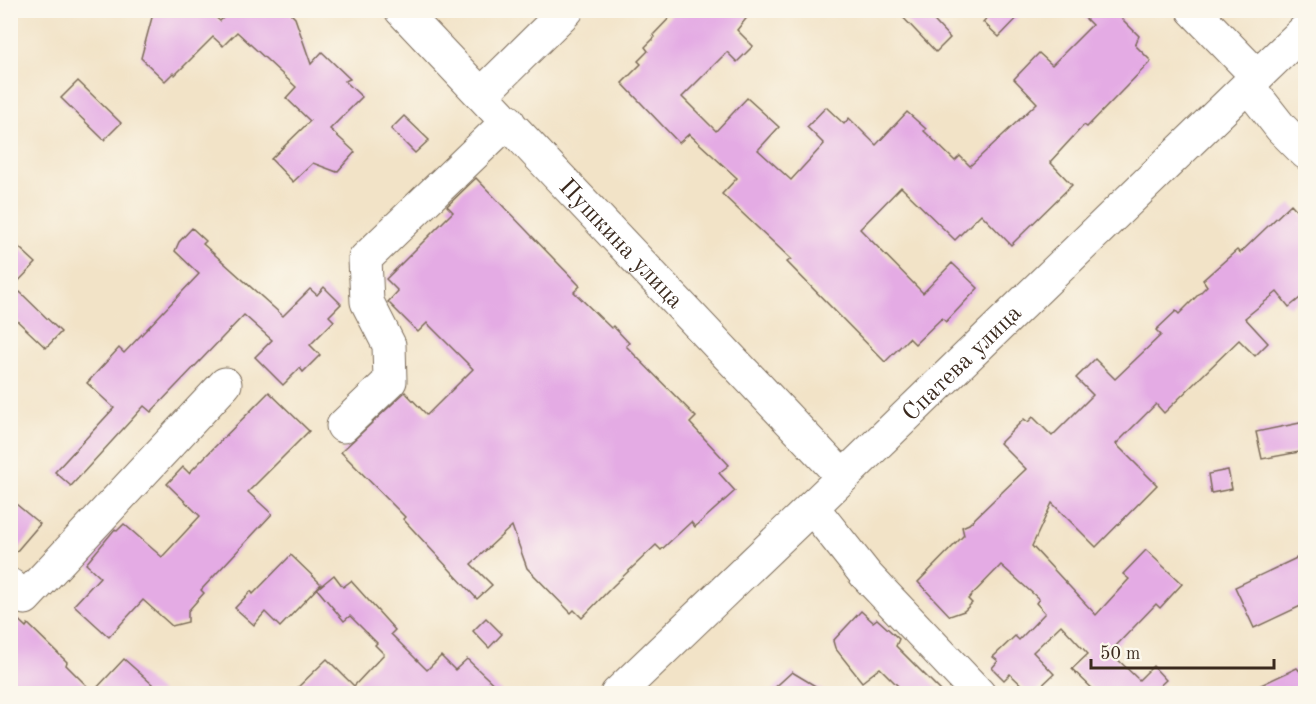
<svg xmlns="http://www.w3.org/2000/svg" width="1316" height="704" font-family="'Old Standard TT',serif">
  <rect width="100%" height="100%" fill="#fbf7ec"/>
  <filter id="ink" filterUnits="userSpaceOnUse"><feTurbulence type="fractalNoise" baseFrequency=".0167" numOctaves="2"/><feDisplacementMap in="SourceGraphic" scale="12" xChannelSelector="R" yChannelSelector="G"/><feConvolveMatrix kernelMatrix="1 2 1 2 8 2 1 2 1" color-interpolation-filters="sRGB"/></filter>
  <filter id="wash" filterUnits="userSpaceOnUse"><feTurbulence type="fractalNoise" baseFrequency=".008" numOctaves="4" result="noise"/><feDisplacementMap in="SourceGraphic" scale="24" xChannelSelector="R" yChannelSelector="G"/><feGaussianBlur stdDeviation="1.35" result="paint"/><feColorMatrix in="noise" values="0 0 0 0 0 0 0 0 0 0 0 0 0 0 0 0 0 1.4 0 .05"/><feComposite in="paint" operator="in"/></filter>
  <g filter="url(#wash)">
    <rect width="100%" height="100%" fill="#f2e3c7"/>
    <g id="blocks">
      <!-- building -->
      <g fill="#e4abe4">
        <polygon points="154,10 201,10 206,16 212,14 220,21 223,18 214,10 287,10 295,18 311,64 322,52 350,79 345,81 362,97 330,129 355,152 337,172 313,163 293,182 271,159 310,121 286,98 296,87 237,32 223,46 213,37 175,75 173,73 165,81 141,58"/>
        <polygon points="677,10 753,10 737,30 753,46 737,62 727,52 682,97 716,131 747,98 779,127 758,150 791,180 824,144 807,127 826,107 844,124 849,118 876,145 907,112 926,129 924,131 955,161 960,156 970,166 1037,103 1014,79 1039,53 1052,65 1092,25 1077,10 1113,10 1139,36 1135,45 1151,61 1087,127 1084,125 1050,162 1072,185 1011,245 981,214 955,240 901,187 860,229 923,293 952,263 978,288 946,322 942,318 915,344 909,338 885,362 787,262 791,259 722,194 737,178 689,134 679,143 622,83 641,64 638,61 648,51 645,47 655,37 653,35"/>
        <polygon points="896,10 924,10 950,38 936,52"/>
        <polygon points="994,10 1025,10 999,37 983,22"/>
        <polygon points="78,81 121,123 104,140 61,98"/>
        <polygon points="404,116 429,140 415,153 391,129"/>
        <polygon points="476,178 580,286 574,292 611,328 613,326 629,343 626,346 696,417 690,423 729,465 719,473 735,491 695,527 691,522 661,550 656,545 613,586 582,618 574,610 571,613 527,568 512,526 471,564 492,585 477,599 403,519 405,517 341,452 405,392 427,415 473,369 427,323 418,332 388,302 398,291 386,279 453,212 447,206"/>
        <polygon points="1291,204 1305,219 1305,294 1289,307 1277,292 1245,318 1268,343 1255,356 1239,340 1164,413 1156,404 1116,444 1157,485 1096,547 1052,503 1032,546 1096,615 1129,579 1123,574 1146,550 1182,584 1160,608 1156,604 1110,652 1139,680 1153,666 1166,680 1152,693 1097,693 1072,669 1088,654 1061,625 1033,652 1054,674 1034,693 1030,693 1010,674 1004,680 992,668 998,661 993,657 1015,636 1019,640 1045,613 1036,603 1039,599 1001,565 968,599 972,603 964,611 950,616 918,582 964,535 962,527 969,524 1026,469 1000,443 1024,419 1028,422 1033,417 1052,436 1093,395 1076,378 1095,359 1115,379 1161,335 1156,330 1176,311 1179,314 1207,286 1203,280 1237,250 1240,253"/>
        <polygon points="192,228 206,241 203,244 283,316 310,289 317,295 324,287 341,304 329,316 334,321 310,345 320,355 303,372 300,368 283,385 255,357 272,340 244,315 151,412 144,406 71,486 55,472 114,408 87,383 119,348 124,353 199,274 175,251 179,242"/>
        <polygon points="10,239 36,263 10,290"/>
        <polygon points="20,292 61,332 46,348 10,314 10,302"/>
        <polygon points="269,392 309,431 248,492 272,514 201,590 204,593 188,611 188,622 172,626 143,600 109,637 74,605 100,577 86,564 115,529 117,531 124,524 162,557 200,516 167,484 183,467 189,473"/>
        <polygon points="1305,422 1305,451 1262,459 1256,432"/>
        <polygon points="1228,470 1232,489 1211,493 1208,474"/>
        <polygon points="10,499 40,524 10,559"/>
        <polygon points="1305,554 1305,604 1254,628 1235,587"/>
        <polygon points="291,555 321,584 280,627 265,612 254,625 235,608 251,591 253,594"/>
        <polygon points="334,575 343,587 351,581 395,630 391,634 427,670 441,656 455,670 467,659 503,693 292,693 327,659 354,686 384,654 375,645 377,643 350,616 344,621 317,589"/>
        <polygon points="861,611 873,622 877,619 899,639 896,646 943,693 905,693 880,668 862,682 835,648 833,641"/>
        <polygon points="10,612 26,627 28,624 67,662 66,665 93,692 124,659 162,693 10,693"/>
        <polygon points="486,618 502,634 489,648 473,631"/>
        <polygon points="1297,668 1305,677 1305,693 1244,693"/>
        <polygon points="792,672 827,693 769,693"/>
      </g>
    </g>
  </g>
  <g filter="url(#ink)">
    <use href="#blocks" fill-opacity="0" stroke="#7b6b59" stroke-width="1.5"/>
    <g fill="none" stroke-linecap="round" stroke-linejoin="round">
      <!-- minor casing -->
      <g stroke="#7b6b59" stroke-width="35">
        <g id="minor">
          <path id="s1" d="M401,10L843,477"/>
          <polyline points="1193,10 1257,76"/>
          <polyline points="1248,86 1281,128 1306,153"/>
          <polyline points="482,94 567,10"/>
          <polyline points="343,426 390,381 389,345 367,302 365,259 508,121"/>
          <polyline points="812,507 866,575 979,694"/>
          <polyline points="10,585 25,598 225,384"/>
          <path id="s2" d="M617,694L812,507L1306,29"/>
        </g>
      </g>
      <!-- minor -->
      <use href="#minor" stroke="#fff" stroke-width="33"/>
    </g>
  </g>
  <g text-anchor="middle" stroke-width="6" stroke-linejoin="round" paint-order="stroke">
    <!-- street labels -->
    <g font-size="24" fill="#3b2a1e" stroke="#fbf7ec">
      <text dy="8" stroke="none"><textPath href="#s1" startOffset="321">Пушкина улица</textPath></text>
      <text dy="8" stroke="none"><textPath href="#s2" startOffset="478">Спатева улица</textPath></text>
    </g>
  </g>
  <!-- margin -->
  <rect width="1316" height="704" fill="none" stroke="#fbf7ec" stroke-width="36"/>
  <!-- scale -->
  <path d="M1091 659v9h183v-9" fill="none" stroke="#3b2a1e" stroke-width="3"/>
  <text x="1100" y="659" font-size="18" fill="#3b2a1e" stroke="#fbf7ec" stroke-width="4.5" paint-order="stroke">50 m</text>
</svg>
